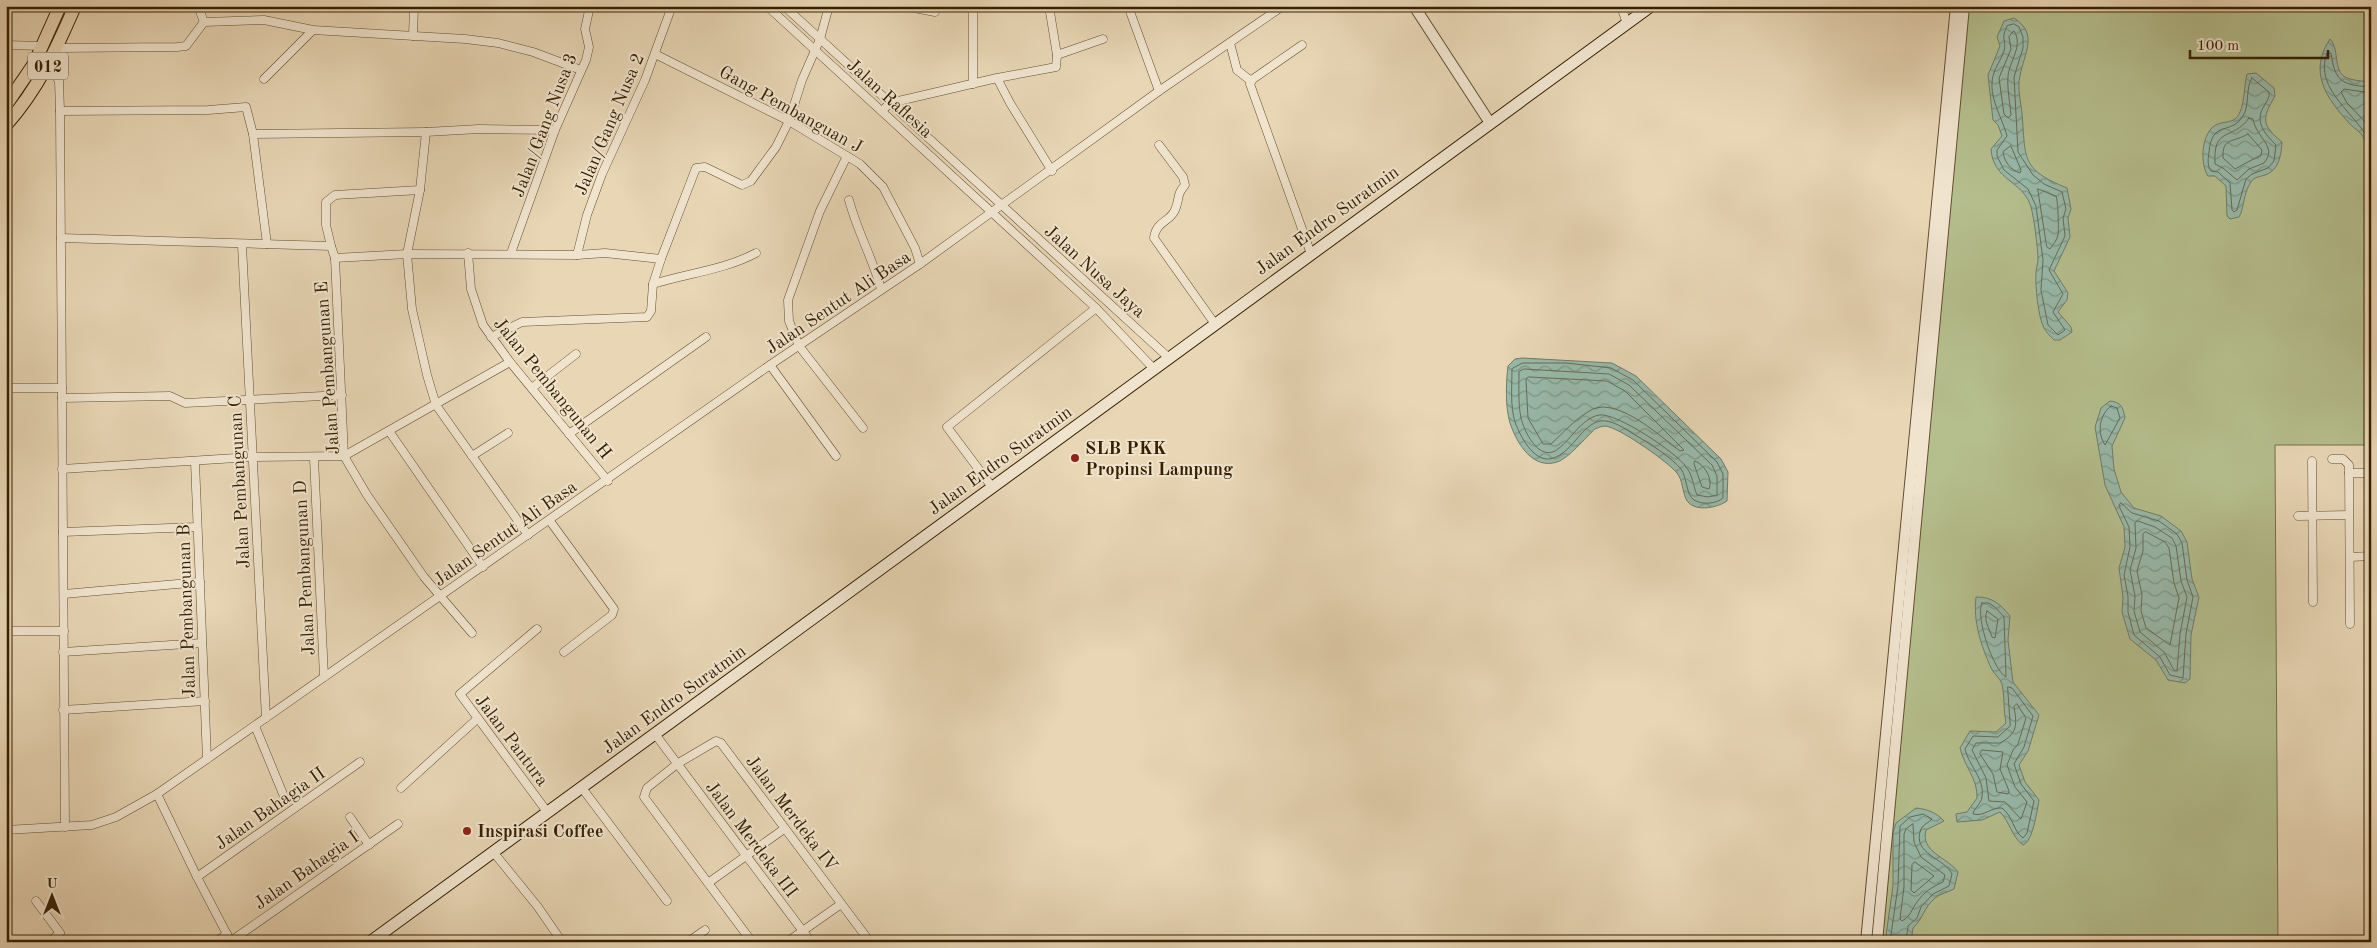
<svg xmlns="http://www.w3.org/2000/svg" width="2377" height="948" font-family="'Old Standard TT',serif">
  <defs>
    <pattern id="water-waves" width="16" height="10" patternUnits="userSpaceOnUse" patternTransform="scale(1.25)"><rect width="16" height="10" fill="#98b9aa"/><path d="M0 5q4-4 8 0t8 0" fill="none" stroke="#7d9688"/></pattern>
  </defs>
  <rect width="100%" height="100%" fill="#e8d6b5"/>
  <filter id="stains"><feTurbulence type="fractalNoise" baseFrequency=".004" numOctaves="4"/><feColorMatrix values="0 0 0 0 .2 0 0 0 0 .09 0 0 0 0 .02 0 0 0 .5 -.17"/></filter>
  <radialGradient id="worn" r=".72"><stop offset=".6" stop-color="#630" stop-opacity="0"/><stop offset="1" stop-color="#630" stop-opacity=".3"/></radialGradient>
  <!-- green -->
  <polygon fill="#b5be8d" stroke="#766f48" points="1956,6 2371,6 2371,445 2275,445 2278,942 1880,942"/>
  <!-- water -->
  <g fill="url(#water-waves)" stroke="#717c67">
    <path d="M2014,18C2039,34 2024,53 2020,76C2017,88 2021,102 2022,114C2026,158 2020,169 2067,188L2071,209L2068,218L2070,237L2054,271L2068,293L2067,300L2058,312L2071,327L2072,332L2060,340H2054C2051,337 2047,333 2044,328C2038,317 2035,285 2036,272C2036,268 2038,264 2038,260C2038,250 2034,217 2031,207C2023,180 1993,181 1991,149L2002,136L1998,125L1993,120L1988,75L2000,46L1997,37L2004,21Z"/>
    <path d="M2330,39C2341,51 2331,74 2350,79C2357,81 2364,81 2371,82V157C2368,150 2366,141 2362,135C2359,131 2354,128 2350,124C2326,98 2308,72 2330,39Z"/>
    <path d="M2256,73L2274,88L2275,96C2262,118 2261,125 2282,142C2281,156 2279,170 2265,175C2259,177 2254,177 2251,182C2245,190 2244,203 2241,213L2239,217L2230,219L2227,216L2226,186L2215,176H2208C2200,164 2201,136 2214,126C2223,120 2235,125 2240,112C2245,100 2244,86 2247,74Z"/>
    <path d="M1522,358L1612,363L1636,376L1721,459L1728,472L1727,501C1717,508 1693,513 1686,499C1682,490 1683,481 1677,473C1668,462 1624,431 1609,427C1604,425 1600,427 1595,429C1586,437 1568,459 1557,462C1533,470 1517,444 1510,423C1505,406 1506,383 1508,366L1515,359Z"/>
    <path d="M2110,401C2121,402 2123,407 2125,418L2112,446L2114,469L2121,492L2134,508L2161,516L2181,531L2187,542L2192,579L2199,597L2191,635L2190,679L2185,683L2168,680L2156,660L2130,639L2122,612L2123,597L2119,568L2125,547L2124,527L2105,485L2095,427L2101,408Z"/>
    <path d="M1976,597C1993,597 2000,604 2010,616L2008,640L2013,682L2039,715L2028,751L2019,765L2025,782L2039,800C2037,811 2033,841 2023,845C2011,836 2010,822 2000,812L1982,820L1957,822L1956,814L1967,812L1977,798C1978,779 1964,766 1960,748L1970,731L1996,732L2006,723C2003,710 2005,697 2002,684C2000,678 1994,674 1991,668C1981,645 1973,622 1976,597Z"/>
    <path d="M1916,808C1927,809 1937,813 1944,821L1926,830C1920,852 1947,857 1958,872L1954,889C1948,892 1940,894 1935,898C1924,907 1923,919 1913,928L1911,942H1885L1893,886V833L1896,823Z"/>
  </g>
  <g fill="none" stroke-linecap="round" stroke-linejoin="round">
    <!-- shore -->
    <g stroke="#676c56" stroke-width="1">
      <path d="M2014,24L2019,27L2023,37V48L2014,77L2018,152L2033,175L2044,184L2062,192L2066,209L2063,218L2065,236L2049,270L2063,294L2053,312L2065,330L2058,335L2048,325L2041,290L2043,260L2036,206L2028,189L2004,170L1997,156V150L2007,136C2002,117 1988,97 1993,76C1995,67 2001,60 2004,51C2007,40 2000,41 2007,26Z"/>
      <path d="M2014,31C2024,45 2009,62 2008,76C2007,89 2010,103 2011,115L2008,118L2004,114L1999,78L2011,49L2009,37Z"/>
      <path d="M2252,78L2269,92C2270,97 2267,101 2264,106C2254,122 2265,134 2276,145L2274,161L2268,168L2252,174L2246,179L2237,210L2234,212L2232,210L2230,183L2218,172L2211,171C2207,165 2208,159 2209,152C2212,119 2231,136 2243,116C2250,105 2245,89 2252,78Z"/>
      <path d="M2371,87C2342,85 2335,82 2331,53H2327C2313,90 2358,114 2371,144"/>
      <polyline points="2371,93 2344,89 2341,92 2347,103 2371,128"/>
      <path d="M2249,118L2253,119C2256,138 2278,146 2264,163L2249,169L2237,180L2223,168L2215,164C2213,125 2232,142 2249,118Z"/>
      <path d="M2248,134L2262,150L2261,155L2235,169L2223,158C2222,137 2233,143 2248,134Z"/>
      <path d="M2011,146L2021,170L2020,173C2011,170 2004,162 2003,152Z"/>
      <path d="M2038,189L2056,196C2058,200 2059,230 2058,235C2057,240 2053,245 2050,249L2047,247Z"/>
      <path d="M1523,363H1566L1611,368L1633,380L1717,462L1723,474V498C1716,504 1702,505 1694,500C1686,495 1687,477 1681,469C1672,458 1648,442 1635,435C1626,429 1611,419 1600,421C1582,425 1573,450 1556,457C1536,467 1521,438 1515,422C1510,406 1512,386 1512,369Z"/>
      <path d="M1524,369L1609,374L1629,385L1712,465L1717,476V495L1708,497L1697,495C1693,486 1693,475 1686,467C1677,453 1616,412 1599,415C1580,419 1570,442 1555,451C1538,460 1524,431 1521,418C1518,403 1519,387 1519,372Z"/>
      <path d="M1529,377L1607,381L1625,391L1684,450L1680,451C1661,437 1619,398 1593,409C1577,417 1564,432 1551,444H1543L1528,418L1526,379Z"/>
      <path d="M2111,406L2117,408L2120,418L2105,445C2097,433 2099,415 2111,406Z"/>
      <path d="M1695,461C1705,465 1713,479 1709,489L1702,487L1694,464Z"/>
      <polygon points="2121,503 2132,513 2159,521 2177,534 2182,543 2187,580 2193,597 2186,634 2183,678 2170,675 2160,657 2134,635 2128,612 2128,596 2124,575 2130,547 2129,527 2119,506"/>
      <polygon points="2138,521 2155,527 2172,538 2176,546 2181,581 2187,597 2180,634 2177,671 2174,670 2164,652 2140,632 2134,611 2135,596 2130,570 2136,548 2135,523"/>
      <polygon points="2146,532 2165,542 2169,548 2174,583 2179,598 2170,645 2146,628 2141,611 2142,595 2137,571 2143,551 2143,534"/>
      <path d="M1982,603H1989L1996,608L2004,617L2006,677C1993,670 1975,616 1982,603Z"/>
      <path d="M1987,611L1998,619L1995,638L1992,637C1989,628 1983,619 1987,611Z"/>
      <path d="M2008,687L2012,688L2033,716L2024,747L2014,764L2021,784L2034,801L2027,833L2023,838C2013,831 2013,816 2002,808C1991,807 1984,817 1973,814C1974,808 1981,804 1982,797C1985,779 1969,766 1965,749L1973,736L1998,737L2010,726Z"/>
      <path d="M2017,704L2026,718L2018,744L2013,750L2007,765L2015,787L2027,802L2021,819L2005,802L1989,801L1986,778L1972,750L1976,743H2000C2018,733 2017,725 2014,707Z"/>
      <polygon points="1982,750 2003,752 2000,769 2009,791 2008,794 1997,792 1993,774 1980,754"/>
      <path d="M1913,824L1914,842L1921,857L1945,875L1943,882C1932,887 1924,892 1917,902C1911,910 1911,916 1902,921L1900,919L1904,887V834L1906,829Z"/>
      <polygon points="1915,862 1934,876 1914,893 1911,890 1912,865"/>
      <path d="M1890,942L1898,886L1900,826L1910,817L1923,814L1932,819C1929,823 1923,824 1921,829C1911,854 1945,858 1952,874L1949,886L1933,894L1921,907L1917,918L1908,926L1906,942"/>
    </g>
    <!-- minor casing -->
    <g stroke="#624e2f" stroke-width="9">
      <g id="minor">
        <polyline points="198,6 204,22"/>
        <polyline points="767,6 1096,308 1154,369"/>
        <polyline points="784,6 1169,358"/>
        <polyline points="904,6 935,12"/>
        <polyline points="973,6 973,84"/>
        <polyline points="1128,6 1159,91"/>
        <polyline points="1621,6 1627,24"/>
        <polyline points="413,36 414,6"/>
        <polyline points="1230,43 1237,70 1251,81"/>
        <polyline points="6,45 43,46"/>
        <polyline points="1302,45 1253,79 1250,84 1311,254"/>
        <polyline points="57,48 177,47 186,46 204,22 264,20 313,30 465,39 498,43 533,52 581,70"/>
        <polyline points="655,54 789,121 860,164 883,187 915,248 920,264"/>
        <polyline points="1057,55 1103,39"/>
        <polyline points="49,64 59,81 60,111 65,827"/>
        <polyline points="997,78 1010,103 1052,171"/>
        <polyline points="264,79 313,30"/>
        <polyline points="60,111 208,110 246,107 253,134 267,244"/>
        <polyline points="882,111 890,103 997,78 1056,67 1057,55 1049,6"/>
        <polyline points="426,132 479,129 555,130"/>
        <polyline points="253,134 426,132 420,190 407,254 412,309 427,375 436,405 528,535"/>
        <path d="M1159,145L1183,177L1185,185C1176,195 1180,199 1175,210C1170,222 1156,221 1154,238L1215,324"/>
        <polyline points="847,156 820,211 788,300 789,321 799,346 863,428"/>
        <path d="M849,200C857,231 873,259 881,289"/>
        <polyline points="61,238 331,246 335,258 407,254 577,255 605,253 661,259"/>
        <polyline points="242,245 266,718"/>
        <polyline points="331,246 326,225 326,202 335,195 420,190"/>
        <polyline points="468,253 471,289 483,325 510,362 608,481"/>
        <polyline points="511,253 555,130 586,60 589,47 585,29 590,6"/>
        <polyline points="577,255 587,215 602,174 645,80 672,6"/>
        <polyline points="335,258 344,456 367,495 424,577 472,633"/>
        <path d="M653,284C688,273 724,270 756,253"/>
        <polyline points="491,337 522,322 647,317 651,311 653,284 661,259 696,168 705,167 742,185 751,181 776,147 789,121 802,80 820,39 829,6"/>
        <polyline points="770,365 836,456"/>
        <polyline points="6,388 62,388"/>
        <polyline points="532,388 576,354"/>
        <polyline points="62,398 170,396 185,403 342,395"/>
        <polyline points="389,431 483,567"/>
        <polyline points="569,434 706,337"/>
        <polyline points="472,456 508,433"/>
        <polyline points="314,458 324,677"/>
        <polyline points="2332,459 2343,459 2349,465 2350,624"/>
        <polyline points="2312,461 2313,602"/>
        <polyline points="195,462 207,759"/>
        <polyline points="62,469 252,457 344,456 510,362"/>
        <polyline points="2349,473 2371,473"/>
        <polyline points="992,487 947,427 1096,308"/>
        <polyline points="2298,516 2349,515"/>
        <polyline points="550,521 614,609 612,615 564,652"/>
        <polyline points="63,532 197,527"/>
        <polyline points="2350,557 2371,556"/>
        <polyline points="64,594 200,582"/>
        <polyline points="537,629 460,694 548,813"/>
        <polyline points="6,631 64,631"/>
        <polyline points="63,652 202,643"/>
        <polyline points="63,710 205,701"/>
        <polyline points="255,726 283,794"/>
        <polyline points="655,734 811,942"/>
        <polyline points="401,788 477,719"/>
        <polyline points="582,788 667,901"/>
        <polyline points="157,794 197,877 231,942"/>
        <polyline points="350,817 369,845"/>
        <polyline points="6,830 92,825 116,817 157,794 770,365 920,264 1159,91 1283,6"/>
        <polyline points="494,853 538,907 562,942"/>
        <polyline points="197,877 360,762"/>
        <polyline points="708,883 784,829"/>
        <polyline points="36,901 60,933 49,942"/>
        <polyline points="231,941 398,824"/>
        <polyline points="216,942 227,934"/>
        <polyline points="688,942 705,930"/>
        <polyline points="752,942 644,797 647,788 677,764 716,741 721,743 870,942"/>
        <polyline points="787,942 841,904"/>
      </g>
    </g>
    <!-- tertiary casing -->
    <g stroke="#624e2f" stroke-width="12">
      <g id="tertiary">
        <polyline points="1414,6 1490,123"/>
        <path d="M1866,942C1898,630 1927,318 1956,6"/>
        <polyline points="1877,942 1964,6"/>
      </g>
    </g>
    <!-- secondary casing -->
    <g stroke="#362002" stroke-width="13">
      <polyline id="secondary" points="370,942 1651,6"/>
    </g>
    <!-- primary casing -->
    <g stroke="#362002" stroke-width="14">
      <g id="primary">
        <polyline points="6,105 34,64 60,6"/>
        <path d="M6,125C38,89 56,50 75,6"/>
      </g>
    </g>
    <!-- minor -->
    <use href="#minor" stroke="#f0e4cf" stroke-width="8"/>
    <!-- tertiary -->
    <use href="#tertiary" stroke="#f0e4cf" stroke-width="10"/>
    <!-- secondary -->
    <use href="#secondary" stroke="#f0e4cf" stroke-width="11"/>
    <!-- primary -->
    <use href="#primary" stroke="#e8d6b5" stroke-width="12"/>
  </g>
  <!-- markers -->
  <g fill="#8f2418" stroke="#f0e4cf" stroke-width="2">
    <circle cx="1075" cy="458" r="5"/>
    <circle cx="467" cy="831" r="5"/>
  </g>
  <g text-anchor="middle" stroke-width="4" stroke-linejoin="round" paint-order="stroke">
    <!-- shield labels -->
    <rect fill="#f0e4cf" stroke="#6e5b40" stroke-width="1" x="28" y="52.5" width="40" height="27" rx="4"/>
    <g font-size="16" font-weight="bold" fill="#362002">
      <text x="48" y="72">012</text>
    </g>
    <!-- street labels -->
    <g font-size="18" fill="#362002" stroke="#f0e4cf">
      <text transform="translate(890 98) rotate(42)" y="6">Jalan Raflesia</text>
      <text transform="translate(791 109) rotate(29)" y="6">Gang Pembanguan J</text>
      <text transform="translate(609 124) rotate(-67)" y="6">Jalan/Gang Nusa 2</text>
      <text transform="translate(544 125) rotate(-69)" y="6">Jalan/Gang Nusa 3</text>
      <text transform="translate(1327 220) rotate(-36)" y="6">Jalan Endro Suratmin</text>
      <text transform="translate(1095 271) rotate(42)" y="6">Jalan Nusa Jaya</text>
      <text transform="translate(838 302) rotate(-34)" y="6">Jalan Sentut Ali Basa</text>
      <text transform="translate(327 368) rotate(-94)" y="6">Jalan Pembangunan E</text>
      <text transform="translate(553 388) rotate(51)" y="6">Jalan Pembangunan H</text>
      <text transform="translate(1000 460) rotate(-36)" y="6">Jalan Endro Suratmin</text>
      <text transform="translate(239 482) rotate(-93)" y="6">Jalan Pembangunan C</text>
      <text transform="translate(505 533) rotate(-35)" y="6">Jalan Sentut Ali Basa</text>
      <text transform="translate(304 568) rotate(-93)" y="6">Jalan Pembangunan D</text>
      <text transform="translate(186 611) rotate(-92)" y="6">Jalan Pembangunan B</text>
      <text transform="translate(674 699) rotate(-36)" y="6">Jalan Endro Suratmin</text>
      <text transform="translate(512 740) rotate(53)" y="6">Jalan Pantura</text>
      <text transform="translate(270 808) rotate(-35)" y="6">Jalan Bahagia II</text>
      <text transform="translate(792 813) rotate(53)" y="6">Jalan Merdeka IV</text>
      <text transform="translate(752 839) rotate(53)" y="6">Jalan Merdeka III</text>
      <text transform="translate(306 870) rotate(-35)" y="6">Jalan Bahagia I</text>
    </g>
    <!-- poi labels -->
    <g font-size="18" font-weight="bold" fill="#362002" stroke="#f0e4cf" text-anchor="start">
      <text x="1085" y="454">SLB PKK<tspan x="1085" dy="21">Propinsi Lampung</tspan></text>
      <text x="477" y="837">Inspirasi Coffee</text>
    </g>
  </g>
  <!-- margin -->
  <rect width="2377" height="948" fill="none" stroke="#e8d6b5" stroke-width="25"/>
  <rect x="8" y="8" width="2362" height="933" fill="none" stroke="#362002" stroke-width="2.5"/>
  <rect x="12" y="12" width="2352" height="923" fill="none" stroke="#362002"/>
  <!-- north arrow -->
  <g transform="translate(52 896)" stroke="#f0e4cf" stroke-width="4" paint-order="stroke">
  <path d="M0-4L9 19L0 12L-9 19Z" fill="#362002"/>
  <text y="-8" font-size="14" font-weight="bold" text-anchor="middle" fill="#362002">U</text>
  </g>
  <!-- scale -->
  <path d="M2190 50v8h138v-8" fill="none" stroke="#362002" stroke-width="2.5"/>
  <text x="2197" y="50" font-size="15" fill="#362002" stroke="#f0e4cf" stroke-width="4" paint-order="stroke">100 m</text>
  <rect width="100%" height="100%" filter="url(#stains)"/>
  <rect width="100%" height="100%" fill="url(#worn)"/>
</svg>
